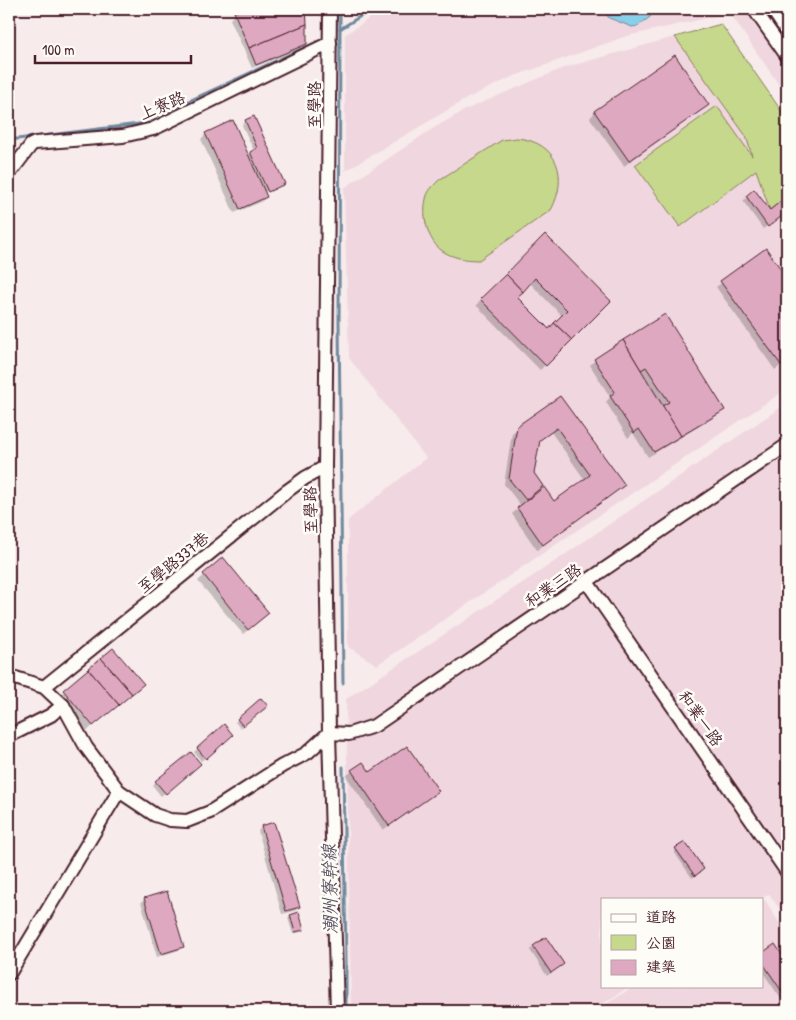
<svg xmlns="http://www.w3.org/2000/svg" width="796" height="1020" font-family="'Patrick Hand','LXGW WenKai TC',sans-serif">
  <rect width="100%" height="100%" fill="#f7ebec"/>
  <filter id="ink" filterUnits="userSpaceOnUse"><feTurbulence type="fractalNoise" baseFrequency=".02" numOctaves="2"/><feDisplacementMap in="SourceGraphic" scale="10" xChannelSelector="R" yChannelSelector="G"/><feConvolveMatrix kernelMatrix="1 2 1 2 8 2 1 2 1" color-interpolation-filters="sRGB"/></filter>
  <g filter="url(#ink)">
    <!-- built -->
    <g fill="#f0d7df">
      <polygon points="383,9 787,9 787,97 730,13 627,36 512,77 468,98 345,171 345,35"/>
      <polygon points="721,24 787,119 787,389 377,665 348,647 348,520 426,458 349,358 344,188 432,129 467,109 563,68"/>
      <polygon points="787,403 787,919 769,894 761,899 602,899 602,986 630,986 592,1011 351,1011 346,699 548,566"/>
      <polygon points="765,900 787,935 787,1011 596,1011 634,986 762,986 762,901"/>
    </g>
    <!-- green -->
    <g fill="#c6d88c" stroke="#887c5c">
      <polygon points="721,24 787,119 787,196 770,210 756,170 680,227 635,165 717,106 752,156 746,136 675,37"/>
      <path d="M517,138C558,142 569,177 551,210L479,260C466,260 452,258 441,250C427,239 422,216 426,199C427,191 434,185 439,180L502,140Z"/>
    </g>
    <!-- water -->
    <polygon fill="#88d0e9" stroke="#6f899d" points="603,9 655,9 650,17 638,26 632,27 609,18"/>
    <!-- shadow -->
    <g fill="#0003" fill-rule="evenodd">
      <polygon points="247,9 305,9 306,44 302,48 252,68 230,19 235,14"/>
      <polygon points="708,105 624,166 590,118 595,112"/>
      <polygon points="246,121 283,184 281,187 281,185 262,193 266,197 261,202 234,213 201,139 206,134 247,156 254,151 242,125"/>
      <polygon points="754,190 769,212 787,198 787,211 763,229 743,201"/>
      <path d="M545,236L609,301L540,370L476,305ZM529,282L562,316L549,330L515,297Z"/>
      <polygon points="766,250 787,280 787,361 775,370 716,287"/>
      <polygon points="664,315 723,409 718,415 648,457 633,433 628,438 606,402 610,397 590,365 595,360"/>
      <path d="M560,398L624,485L537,550L512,514L521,506L504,484L512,433ZM551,432L585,480L554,503L534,493L542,486L533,473L538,441Z"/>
      <polygon points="223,559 263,618 243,634 198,581"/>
      <polygon points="113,649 138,687 87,731 59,696"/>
      <polygon points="261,700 264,708 240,728 235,722"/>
      <polygon points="223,726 228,739 201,761 194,752"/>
      <polygon points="362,763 369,774 437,791 383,830 346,776"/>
      <polygon points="196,768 161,796 153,786 156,782"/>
      <polygon points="261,827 298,907 295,911 282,914 258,831"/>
      <polygon points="676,849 701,872 692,878 674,852"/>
      <polygon points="145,899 183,946 179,950 157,957 141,902"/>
      <polygon points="291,916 303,929 300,932 293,934 288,918"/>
      <polygon points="775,946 787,964 787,995 781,999 762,971 762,955"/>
      <polygon points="534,947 562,964 547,976 530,950"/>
    </g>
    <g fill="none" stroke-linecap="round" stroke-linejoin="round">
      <!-- stream -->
      <g stroke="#6f899d" stroke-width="3">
        <polyline points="340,9 339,322 343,683"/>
        <polyline points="340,29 372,9"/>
        <polyline points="9,140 139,124 319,41"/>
        <polyline points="343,767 346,960 346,1011"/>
      </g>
    </g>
    <!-- building -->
    <g fill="#dea9c0" stroke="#4a1f2b">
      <polygon points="243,9 306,9 307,24 249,48 234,12"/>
      <polygon points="307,24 307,44 256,65 249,48"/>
      <polygon points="675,55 709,105 629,161 594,111"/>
      <polygon points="254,116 285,184 268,192 250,152 257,148 245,120"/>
      <polygon points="233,120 267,197 240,209 205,133"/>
      <polygon points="754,189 770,210 787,196 787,212 768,227 746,196"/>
      <polygon points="545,234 611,301 572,340 554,323 567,310 535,278 523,292 506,274"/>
      <polygon points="766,248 787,278 787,361 781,365 720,281"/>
      <polygon points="506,274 523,292 517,297 549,329 554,323 572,340 546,366 480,299"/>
      <polygon points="665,314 725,410 681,436 662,406 669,402 646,367 641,370 623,340"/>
      <polygon points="623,340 681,436 654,452 639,429 634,433 610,396 615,392 594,359"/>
      <polygon points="560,396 625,485 543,545 517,508 544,487 554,501 590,475 557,428 540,440 534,473 543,486 526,500 509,479 517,426"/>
      <polygon points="223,557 269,613 248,630 203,574"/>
      <polygon points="113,648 144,684 132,694 101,658"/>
      <polygon points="101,658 132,694 119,705 88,669"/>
      <polygon points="88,669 119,705 93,726 63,690"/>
      <polygon points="261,698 268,706 243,726 237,719"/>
      <polygon points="224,724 233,735 206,759 197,748"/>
      <polygon points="407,746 439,791 389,826 351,770 363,762 370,772"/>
      <polygon points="191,752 201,764 166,794 155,781"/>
      <polygon points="274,822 300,907 286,911 261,826"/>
      <polygon points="685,842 704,869 695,876 675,848"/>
      <polygon points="167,891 184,947 161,954 144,898"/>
      <polygon points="299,912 304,930 295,932 290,915"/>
      <polygon points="546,937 564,964 551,973 533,946"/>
      <polygon points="775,944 787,962 787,995 785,996 762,962 762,953"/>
    </g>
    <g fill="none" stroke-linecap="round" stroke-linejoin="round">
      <!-- minor casing -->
      <g stroke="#4a1f2b" stroke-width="16">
        <g id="minor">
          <polyline points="330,9 325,467 329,733 337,1011"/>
          <polyline points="754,9 787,56"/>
          <polyline points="772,9 787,31"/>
          <polyline points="9,174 31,145 35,143 123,136 153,129 330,43"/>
          <polyline points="587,582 787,872"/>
          <polyline points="9,676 44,687 63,705 86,747 119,791 155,815 170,820 187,821 210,812 282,766 307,753 329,733 349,734 374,726 787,445"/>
          <polyline points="44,687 287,491 305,478 325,467"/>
          <polyline points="9,736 51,715 63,705"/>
          <polyline points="9,974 119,791"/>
        </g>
      </g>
      <!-- minor -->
      <use href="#minor" stroke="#fdfcf7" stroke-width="12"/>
    </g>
  </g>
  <g text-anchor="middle" stroke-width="5" stroke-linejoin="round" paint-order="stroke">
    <!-- street labels -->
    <g font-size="16" fill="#4a1f2b" stroke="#fdfcf7">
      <text transform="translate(162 105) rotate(-23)" y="6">上寮路</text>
      <text transform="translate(314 105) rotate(-90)" y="6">至學路</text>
      <text transform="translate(310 510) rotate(-91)" y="6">至學路</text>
      <text transform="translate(173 562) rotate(-39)" y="6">至學路337巷</text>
      <text transform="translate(553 585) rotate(-34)" y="6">和業三路</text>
      <text transform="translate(701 718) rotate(55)" y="6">和業一路</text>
    </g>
    <!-- water labels -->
    <g font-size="18" font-style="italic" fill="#5d5464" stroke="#fdfcf7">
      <text transform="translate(330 889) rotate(-91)" y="6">潮州寮幹線</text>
    </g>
  </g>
  <!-- margin -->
  <rect width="796" height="1020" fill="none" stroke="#fdfcf7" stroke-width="30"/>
  <rect x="15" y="15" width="766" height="990" fill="none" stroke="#4a1f2b" stroke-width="2" filter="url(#ink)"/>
  <!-- legend -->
  <rect x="601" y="898" width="162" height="90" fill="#fdfcf7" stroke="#b5a4a5"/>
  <rect x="611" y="914" width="25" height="8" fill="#fdfcf7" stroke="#b5a4a5"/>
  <text x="646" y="922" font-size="15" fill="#4a1f2b">道路</text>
  <rect x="611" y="935" width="25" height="15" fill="#c6d88c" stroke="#b5a4a5"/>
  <text x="646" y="948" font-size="15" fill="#4a1f2b">公園</text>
  <rect x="611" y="960" width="25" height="15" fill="#dea9c0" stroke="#b5a4a5"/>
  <text x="646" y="972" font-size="15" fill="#4a1f2b">建築</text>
  <!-- scale -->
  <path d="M35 55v8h156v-8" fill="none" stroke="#4a1f2b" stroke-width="2.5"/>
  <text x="42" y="55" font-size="15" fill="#4a1f2b" stroke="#fdfcf7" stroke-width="4" paint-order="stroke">100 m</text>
</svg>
